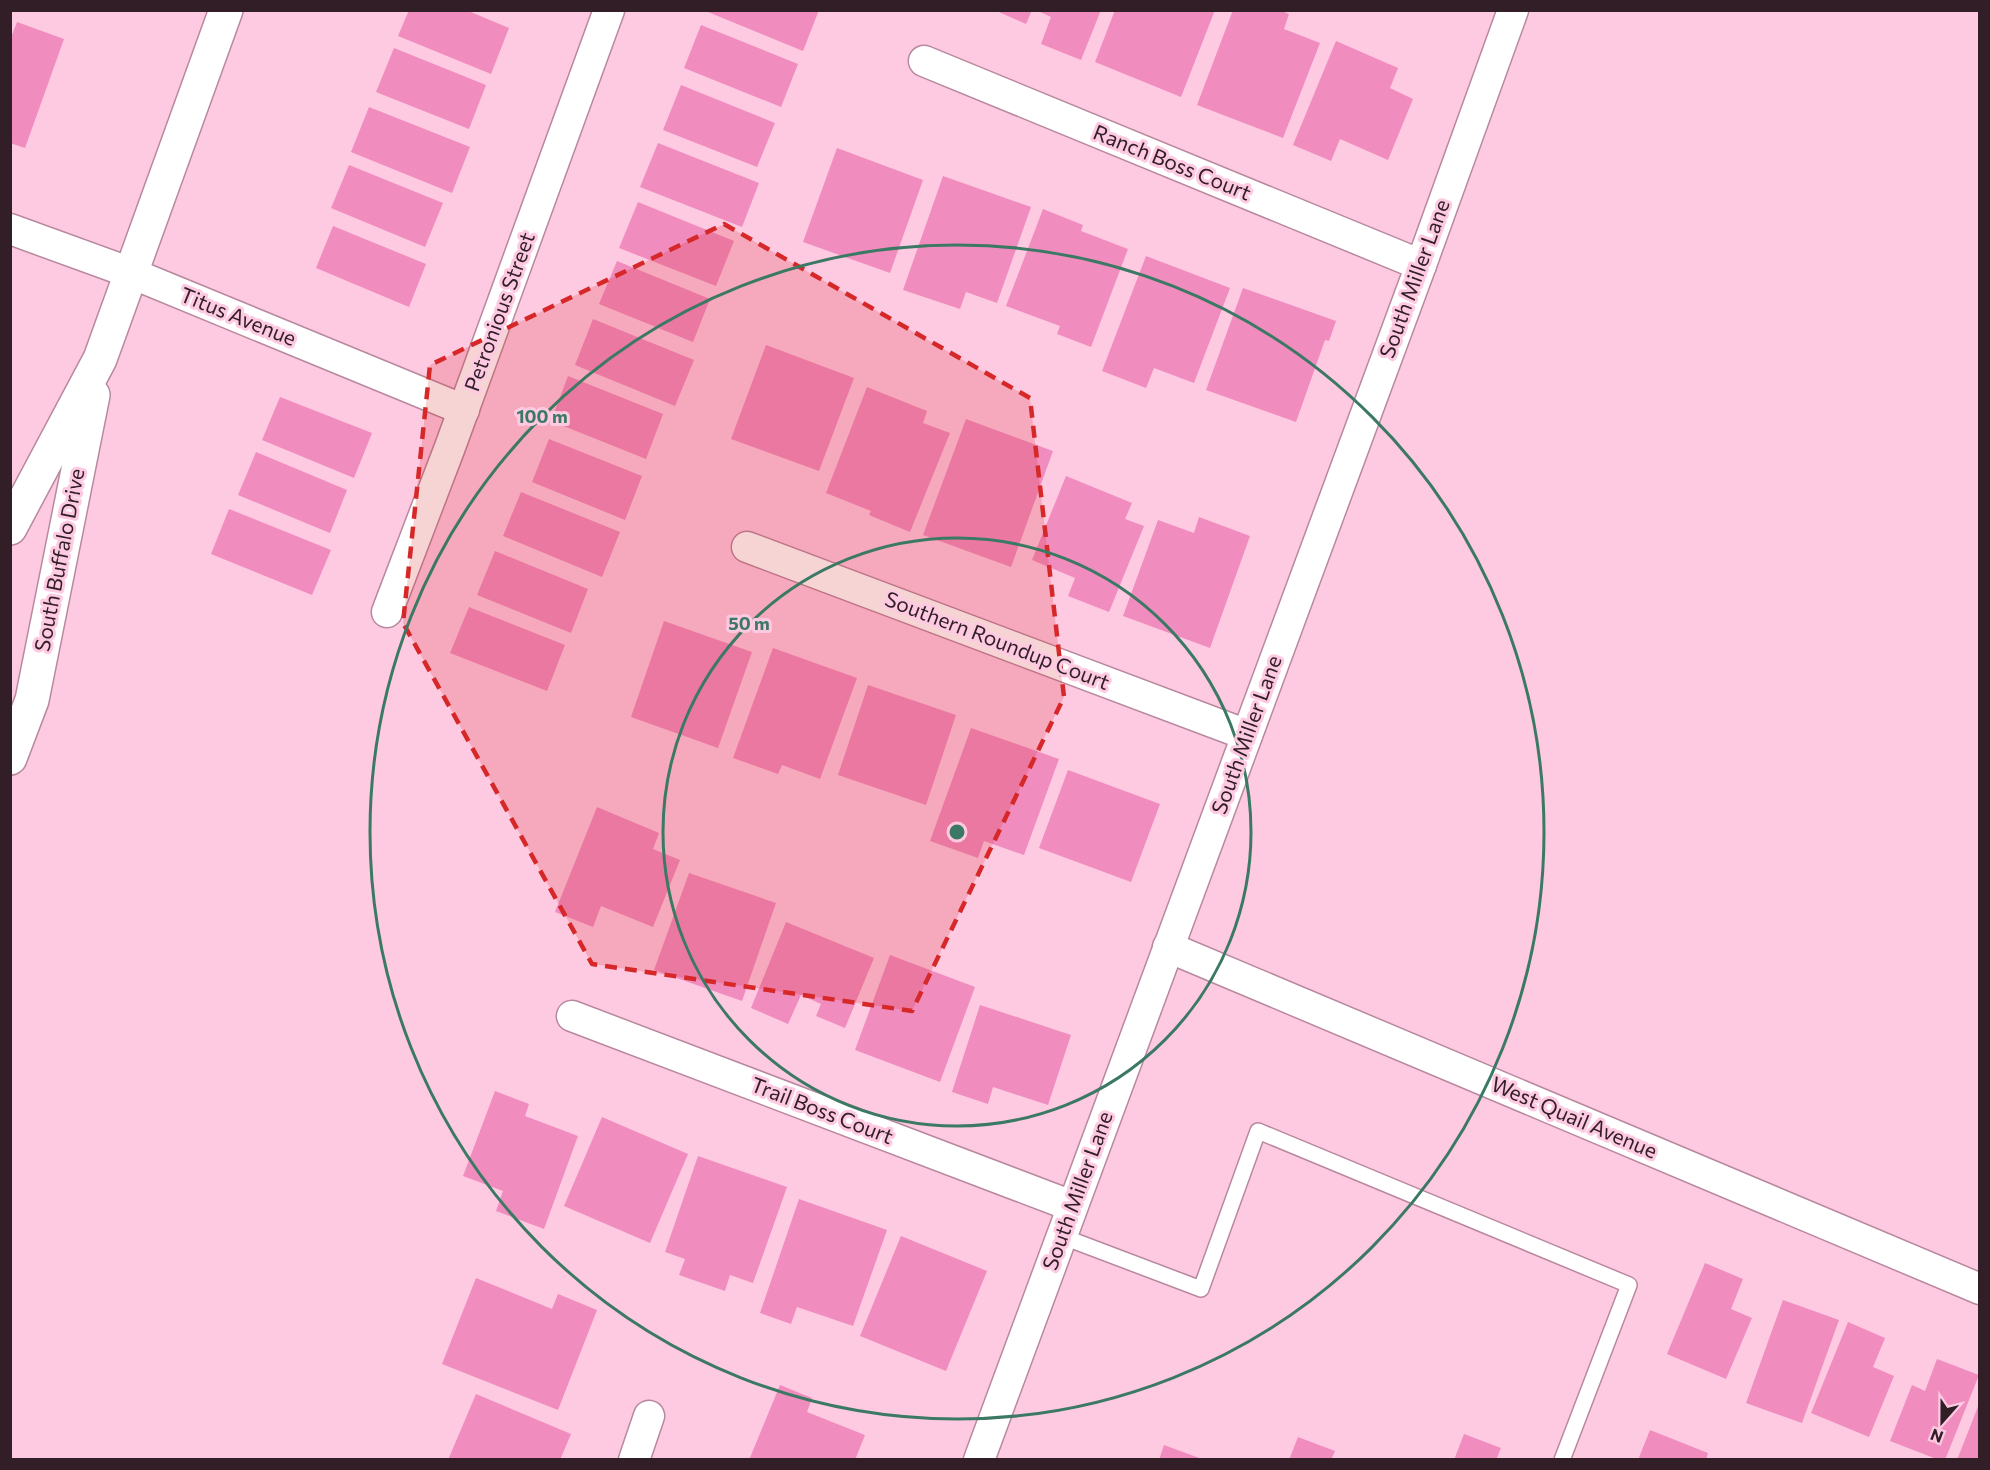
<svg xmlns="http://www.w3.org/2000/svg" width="1990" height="1470" font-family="Commissioner,sans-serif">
  <rect width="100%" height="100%" fill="#fecae2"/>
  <!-- building -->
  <g fill="#f08cbe">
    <polygon points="409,10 466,10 509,28 491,74 398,36"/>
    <polygon points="703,10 819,10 803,51"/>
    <polygon points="1000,10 1032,10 1026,24 999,12"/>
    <polygon points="1036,10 1101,10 1081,60 1041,44 1051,17"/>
    <polygon points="1115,10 1215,10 1181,97 1095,62"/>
    <polygon points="1233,10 1280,10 1289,14 1284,29 1320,43 1283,138 1197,105"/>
    <polygon points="17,22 64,39 25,148 10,143 10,40"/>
    <polygon points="701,25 798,64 781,107 684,68"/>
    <polygon points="1336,41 1398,68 1390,88 1413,99 1388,160 1340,139 1331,161 1293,145"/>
    <polygon points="394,48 486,85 469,129 376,92"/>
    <polygon points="681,85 775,123 757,167 663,130"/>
    <polygon points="369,107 470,147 452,193 351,152"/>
    <polygon points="658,143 759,183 742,227 640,187"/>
    <polygon points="837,148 923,180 890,273 803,242"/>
    <polygon points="349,165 443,203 425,247 331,208"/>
    <polygon points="943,176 1031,207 997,303 966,292 960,309 903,290"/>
    <polygon points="638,202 734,241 716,286 619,248"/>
    <polygon points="1043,209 1083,225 1081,231 1128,249 1091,347 1057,334 1060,326 1006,306"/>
    <polygon points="333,226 426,264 409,307 316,268"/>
    <polygon points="1146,256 1230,288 1194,383 1154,368 1146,388 1102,371"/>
    <polygon points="617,261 710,299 693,342 599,304"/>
    <polygon points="1243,288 1336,321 1329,341 1325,340 1296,422 1206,390"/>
    <polygon points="593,319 694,360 675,406 575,365"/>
    <polygon points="766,345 854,378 819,471 731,439"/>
    <polygon points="568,376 663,414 646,459 551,421"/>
    <polygon points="867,387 927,411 923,423 950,433 910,532 869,515 871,511 826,493"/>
    <polygon points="280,397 372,433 354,478 262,440"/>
    <polygon points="966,419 1053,451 1011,567 923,535"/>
    <polygon points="549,439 642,476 625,520 532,482"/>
    <polygon points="256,452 347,490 330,533 238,495"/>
    <polygon points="1066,476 1132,503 1125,519 1144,526 1109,612 1068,596 1075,578 1032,560"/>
    <polygon points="521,492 620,532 602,577 503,536"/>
    <polygon points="229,509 331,550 312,595 211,554"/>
    <polygon points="1199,517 1250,536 1210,648 1123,616 1158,520 1194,533"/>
    <polygon points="495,551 588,589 571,633 477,595"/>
    <polygon points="469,607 565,645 547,691 450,653"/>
    <polygon points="664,621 752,652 718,748 631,717"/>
    <polygon points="773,648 857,678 820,779 782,765 778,774 733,758"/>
    <polygon points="868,685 956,715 926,805 838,775"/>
    <polygon points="971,728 1059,759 1024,855 984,841 978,858 930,841"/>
    <polygon points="1068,770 1160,804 1131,882 1039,848"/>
    <polygon points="597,807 659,833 653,849 680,860 653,927 601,906 593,927 555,912"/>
    <polygon points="689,873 776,903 742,1001 654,970"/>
    <polygon points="786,922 874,958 845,1028 816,1016 821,1004 801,995 788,1024 751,1008"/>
    <polygon points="890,955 975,987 940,1082 855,1050"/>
    <polygon points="980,1005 1071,1035 1048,1105 993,1087 988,1104 952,1092"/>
    <polygon points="495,1091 529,1104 525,1116 578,1136 544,1229 496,1211 503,1191 463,1176"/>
    <polygon points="602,1117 688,1154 650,1243 564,1206"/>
    <polygon points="698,1156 787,1187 753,1283 730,1275 725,1291 679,1275 685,1259 665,1252"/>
    <polygon points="799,1199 887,1230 853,1326 797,1307 791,1324 760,1313"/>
    <polygon points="901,1236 987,1271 946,1371 860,1336"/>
    <polygon points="1705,1263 1743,1279 1731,1309 1752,1318 1726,1379 1667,1354"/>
    <polygon points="476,1278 552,1309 558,1294 597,1310 558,1410 442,1364"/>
    <polygon points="1783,1300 1839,1320 1802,1423 1746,1403"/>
    <polygon points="1848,1322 1885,1338 1873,1367 1894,1376 1869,1437 1811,1413"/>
    <polygon points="1937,1359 1979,1375 1945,1460 1939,1460 1890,1441 1912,1385 1925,1391"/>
    <polygon points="780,1385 812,1398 807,1412 865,1435 855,1460 749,1460"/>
    <polygon points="476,1394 571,1434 560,1460 448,1460"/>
    <polygon points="1979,1404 1980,1460 1957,1460"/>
    <polygon points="1650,1430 1708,1453 1706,1460 1638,1460"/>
    <polygon points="1464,1434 1501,1448 1496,1460 1454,1460"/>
    <polygon points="1298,1437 1335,1451 1331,1460 1289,1460"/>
    <polygon points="1164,1445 1202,1459 1201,1460 1159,1460"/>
  </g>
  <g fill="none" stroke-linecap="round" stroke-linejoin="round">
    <!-- lane casing -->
    <g stroke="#b8889f" stroke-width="18">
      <polyline id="lane" points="1061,1236 1201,1289 1258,1131 1629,1285 1562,1460"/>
    </g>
    <!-- street casing -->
    <g stroke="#b8889f" stroke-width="33">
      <g id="street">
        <polyline points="924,61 1421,265"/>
        <polyline points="10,229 131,273 464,410"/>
        <polyline points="747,547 1247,735"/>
        <polyline points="387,612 450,447 609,10"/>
        <polyline points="1168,947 1980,1289"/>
        <polyline points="572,1016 1072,1206"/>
        <polyline points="634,1460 649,1416"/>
        <polyline points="979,1460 1421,265 1513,10"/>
      </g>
    </g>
    <!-- secondary casing -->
    <g stroke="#b8889f" stroke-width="36">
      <g id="secondary">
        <polyline points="10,528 100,359 226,10"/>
        <polyline points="10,758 32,700 93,395"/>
      </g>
    </g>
    <!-- lane -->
    <use href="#lane" stroke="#fff" stroke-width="15"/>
    <!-- street -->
    <use href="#street" stroke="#fff" stroke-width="30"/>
    <!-- secondary -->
    <use href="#secondary" stroke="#fff" stroke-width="33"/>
  </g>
  <!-- marked area -->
  <path fill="#d62828" fill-opacity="0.2" stroke="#d62828" stroke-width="4.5" stroke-dasharray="12 8" stroke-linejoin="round" d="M724,224L1030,398L1064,697L912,1011L592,964L403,623L430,365Z"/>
  <!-- distance rings -->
  <g fill="none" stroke="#3c7964" stroke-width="3">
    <circle cx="957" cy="832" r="294"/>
    <circle cx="957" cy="832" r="587"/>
  </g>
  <g text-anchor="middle" stroke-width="6" stroke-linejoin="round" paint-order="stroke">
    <!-- street labels -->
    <g font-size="21" fill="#311e27" stroke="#fecae2">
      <text transform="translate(1172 163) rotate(22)" y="7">Ranch Boss Court</text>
      <text transform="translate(1415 279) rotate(-70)" y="7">South Miller Lane</text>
      <text transform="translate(500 312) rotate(-70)" y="7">Petronious Street</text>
      <text transform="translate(238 317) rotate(22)" y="7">Titus Avenue</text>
      <text transform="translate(60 560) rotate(-79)" y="7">South Buffalo Drive</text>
      <text transform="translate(997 641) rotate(21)" y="7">Southern Roundup Court</text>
      <text transform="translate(1247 735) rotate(-70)" y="7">South Miller Lane</text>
      <text transform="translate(822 1111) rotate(21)" y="7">Trail Boss Court</text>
      <text transform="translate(1574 1118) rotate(23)" y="7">West Quail Avenue</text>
      <text transform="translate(1078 1191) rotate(-70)" y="7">South Miller Lane</text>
    </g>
  </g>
  <circle cx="957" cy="832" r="9" fill="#3c7964" stroke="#fecae2" stroke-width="3"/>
  <g font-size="18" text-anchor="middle" font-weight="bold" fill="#3c7964" stroke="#fecae2" stroke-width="6" stroke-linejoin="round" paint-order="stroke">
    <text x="542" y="423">100 m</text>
    <text x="749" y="630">50 m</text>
  </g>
  <!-- border -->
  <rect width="1990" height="1470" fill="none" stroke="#311e27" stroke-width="24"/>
  <!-- north arrow -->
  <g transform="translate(1942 1422) rotate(201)" stroke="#fecae2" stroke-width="4.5" paint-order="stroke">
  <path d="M0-4.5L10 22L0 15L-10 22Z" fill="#311e27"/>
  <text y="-9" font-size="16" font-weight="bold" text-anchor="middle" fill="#311e27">N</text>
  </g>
</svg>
